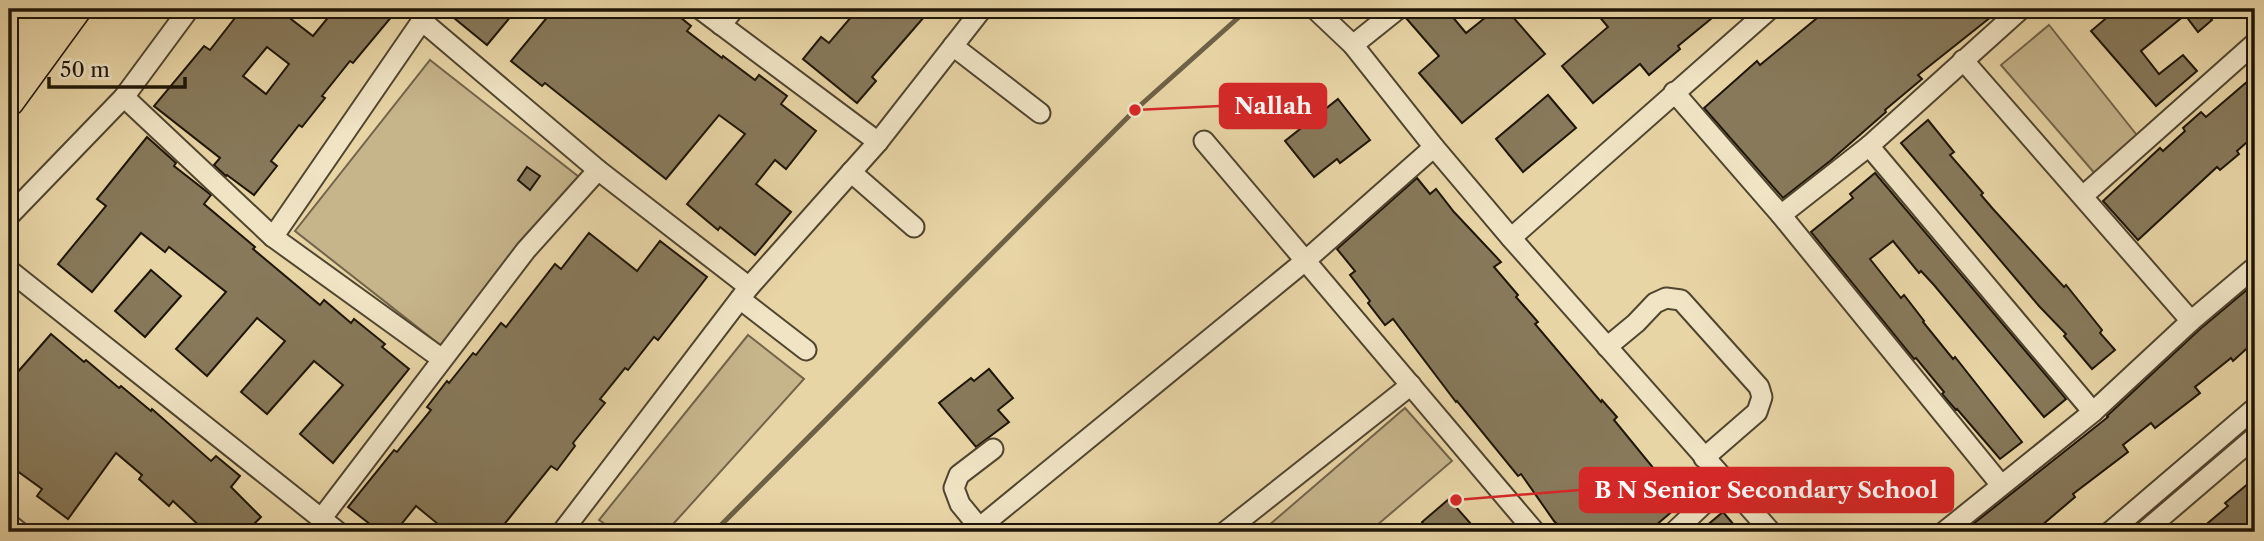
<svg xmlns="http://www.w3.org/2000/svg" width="2264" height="541" font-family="'Libre Caslon Text',serif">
  <rect width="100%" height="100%" fill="#e8d5a6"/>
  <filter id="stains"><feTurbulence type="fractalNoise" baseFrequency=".00286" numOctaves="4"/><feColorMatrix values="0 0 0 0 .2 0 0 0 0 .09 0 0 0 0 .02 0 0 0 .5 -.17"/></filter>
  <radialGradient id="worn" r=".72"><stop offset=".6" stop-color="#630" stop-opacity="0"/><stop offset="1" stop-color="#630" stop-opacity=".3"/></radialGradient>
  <!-- green -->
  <g fill="#c6b48b" stroke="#726449" stroke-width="2">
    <polygon points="2049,25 2140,139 2097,176 2001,65"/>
    <polygon points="430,60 579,177 444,348 295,231"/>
    <polygon points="748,335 804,379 666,532 617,532 599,520"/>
    <polygon points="1405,408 1452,461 1369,532 1261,532"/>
  </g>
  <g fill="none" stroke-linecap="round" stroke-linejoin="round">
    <!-- stream -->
    <polyline stroke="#6e6146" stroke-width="5" points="714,532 1135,110 1248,9"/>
  </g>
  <!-- building -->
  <g fill="#87795a" stroke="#1e1507" stroke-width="2" fill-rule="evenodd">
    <path d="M242,9H299L291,19L313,36L335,9H398L353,63L350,61L322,96L325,98L302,127L299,125L271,161L277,166L254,195L227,175L226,176L214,165L220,158L154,106L204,46L210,50ZM267,47L289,64L266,94L243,76Z"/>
    <polygon points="443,9 517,9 487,45"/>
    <polygon points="554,9 670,9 691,26 687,31 722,58 723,56 755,80 759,75 787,96 781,104 816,131 786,169 775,160 756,184 791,212 755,255 720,227 718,230 687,204 745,134 719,115 666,179 545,83 542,86 511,61"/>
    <polygon points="858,9 931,9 872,77 876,81 857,103 803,59 821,37 829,43"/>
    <polygon points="1410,9 1446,9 1466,33 1496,9 1506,9 1545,54 1462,123 1419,73 1439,56 1406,18"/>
    <polygon points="1593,9 1723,9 1678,46 1680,49 1649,75 1640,64 1593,103 1562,66 1608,27"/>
    <polygon points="1828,9 2001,9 1918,75 1922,79 1885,110 1886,112 1830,161 1783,198 1704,108 1757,61 1760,65"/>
    <polygon points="2117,9 2203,9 2212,20 2198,32 2185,15 2141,51 2159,74 2183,55 2197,71 2156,106 2091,31"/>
    <polygon points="2255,75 2255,135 2237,151 2239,154 2220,170 2217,167 2138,240 2103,201 2160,148 2163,151 2185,131 2183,128 2201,112 2206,117"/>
    <polygon points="1548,95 1576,128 1523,172 1496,139"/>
    <polygon points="1338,99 1370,140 1340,163 1337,159 1314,177 1285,141"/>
    <polygon points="1928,120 1954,152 1950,155 1983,193 1981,195 1993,209 2064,287 2066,285 2102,330 2100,333 2115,350 2092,369 2064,336 2066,334 2039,306 1901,143"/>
    <polygon points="147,137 176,163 174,166 211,195 204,204 255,247 253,249 320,305 324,300 351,323 354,319 385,344 382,347 409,369 333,463 300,434 343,385 314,361 267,414 241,392 285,341 257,318 207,376 176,349 226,292 169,247 165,252 141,233 92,292 58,264 106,206 97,199"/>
    <polygon points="527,167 540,176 530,190 518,180"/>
    <polygon points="1875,173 2066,399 2044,417 1934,285 1921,271 1919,273 1893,241 1870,259 1901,298 1904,295 1924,321 1923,322 1953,359 1955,357 2022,442 2000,459 1957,409 1956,410 1942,394 1944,392 1916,358 1914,359 1811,232 1853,198 1850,194"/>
    <polygon points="1417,178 1430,194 1436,189 1454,212 1501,262 1494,267 1518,295 1516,297 1538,322 1535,324 1601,402 1602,400 1617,417 1614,420 1663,480 1670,475 1689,497 1648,532 1565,532 1554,521 1521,474 1518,476 1457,401 1456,402 1393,319 1385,325 1368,303 1370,301 1350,275 1355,271 1337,249"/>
    <polygon points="589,233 637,271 660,241 707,277 658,340 654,337 628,370 625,368 600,399 605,403 573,443 575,446 557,470 551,466 498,532 431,532 438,524 416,506 395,532 380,532 348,507 394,450 397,452 431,410 427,407 447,381 449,383 473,353 476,355 501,323 506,327 555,264 561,269"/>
    <polygon points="151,270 181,296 145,337 115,311"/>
    <polygon points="2255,283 2255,341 2233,361 2231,358 2195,387 2200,393 2155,428 2151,423 2123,445 2128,452 2073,494 2075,497 2034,532 1963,532 2108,417 2107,416 2199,330"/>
    <polygon points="51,334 84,362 86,360 119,388 121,386 151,411 152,409 211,461 216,456 240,476 231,487 261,517 246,532 206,532 173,501 169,506 139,479 142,475 116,453 68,519 37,496 42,489 9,465 9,382"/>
    <polygon points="989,369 1013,398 998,410 1009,422 976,447 939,403 971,378 974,381"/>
    <polygon points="2255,478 2255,532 2215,532 2208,523 2228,506 2225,503"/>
    <polygon points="1449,499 1478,532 1431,532 1422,522"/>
    <polygon points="1723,512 1740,532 1699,532"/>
  </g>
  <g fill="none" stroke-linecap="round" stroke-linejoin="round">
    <!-- minor casing -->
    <g stroke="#50452f" stroke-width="23">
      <g id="minor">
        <polyline points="700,9 878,142"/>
        <polyline points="1315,9 1353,45 1434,147 1511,238 1771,532"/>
        <polyline points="421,20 598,170 749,287"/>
        <polyline points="721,25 734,9"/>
        <polyline points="1353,45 1398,9"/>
        <polyline points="953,46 1040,113"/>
        <polyline points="1963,60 2191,321"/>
        <polyline points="1674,92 1781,215 2001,485"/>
        <polyline points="124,97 273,237 442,359"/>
        <polyline points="1204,141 1535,532"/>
        <polyline points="1869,146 2093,412"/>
        <polyline points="851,172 914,227"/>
        <polyline points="2083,196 2255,43"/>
        <polyline points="1781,215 1869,146 2021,9"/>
        <polyline points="9,216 124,97 189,9"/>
        <polyline points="273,237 430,9"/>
        <polyline points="1511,238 1770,9"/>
        <polyline points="9,270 338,532"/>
        <polyline points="740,299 806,350"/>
        <polyline points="1607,347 1636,323 1655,303 1666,298 1681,300 1759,387 1762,397 1757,412 1704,458"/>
        <polyline points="321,519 526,250 598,170"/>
        <polyline points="9,524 19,532"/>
        <polyline points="562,532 749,287 878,142 982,9"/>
        <polyline points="974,532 1305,261 1434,147"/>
        <polyline points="983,532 960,504 954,488 959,475 993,449"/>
        <polyline points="1225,532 1411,385"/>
        <polyline points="1674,532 1726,483"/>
        <polyline points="1944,532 2093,412 2191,321 2255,267"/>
        <polyline points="2110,532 2255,408"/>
        <polyline points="2144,532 2255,437"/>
      </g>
    </g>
    <!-- highway casing -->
    <g stroke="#1e1507" stroke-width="33">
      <g id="highway">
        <polyline points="9,58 42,9"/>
        <polyline points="9,101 76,9"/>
      </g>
    </g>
    <!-- minor -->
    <use href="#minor" stroke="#f0e4c5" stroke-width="19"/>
    <!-- highway -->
    <use href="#highway" stroke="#e8d5a6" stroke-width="30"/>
  </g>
  <!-- callouts -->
  <path fill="none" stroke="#d62828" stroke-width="2.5" d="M1135 110L1220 106M1456 500L1580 490"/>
  <g fill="#d62828" stroke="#f0e4c5" stroke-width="2.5">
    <circle cx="1135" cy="110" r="7"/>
    <circle cx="1456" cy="500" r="7"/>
  </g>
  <g fill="#d62828" stroke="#d62828" stroke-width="2.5">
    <rect x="1220" y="84" width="106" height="44" rx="7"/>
    <rect x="1580" y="468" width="373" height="44" rx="7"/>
  </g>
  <g font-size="23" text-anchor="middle" font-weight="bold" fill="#fff">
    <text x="1273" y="114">Nallah</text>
    <text x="1766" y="498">B N Senior Secondary School</text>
  </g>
  <!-- margin -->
  <rect width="2264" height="541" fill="none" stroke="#e8d5a6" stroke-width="35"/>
  <rect x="10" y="10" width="2243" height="520" fill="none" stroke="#1e1507" stroke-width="3.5"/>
  <rect x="18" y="18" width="2229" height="506" fill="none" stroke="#1e1507" stroke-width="2"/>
  <!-- scale -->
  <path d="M49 77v10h136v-10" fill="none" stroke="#1e1507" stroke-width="3.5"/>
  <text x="60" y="77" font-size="21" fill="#1e1507" stroke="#f0e4c5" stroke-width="5" paint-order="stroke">50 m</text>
  <rect width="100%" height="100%" filter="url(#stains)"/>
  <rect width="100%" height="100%" fill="url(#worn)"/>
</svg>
